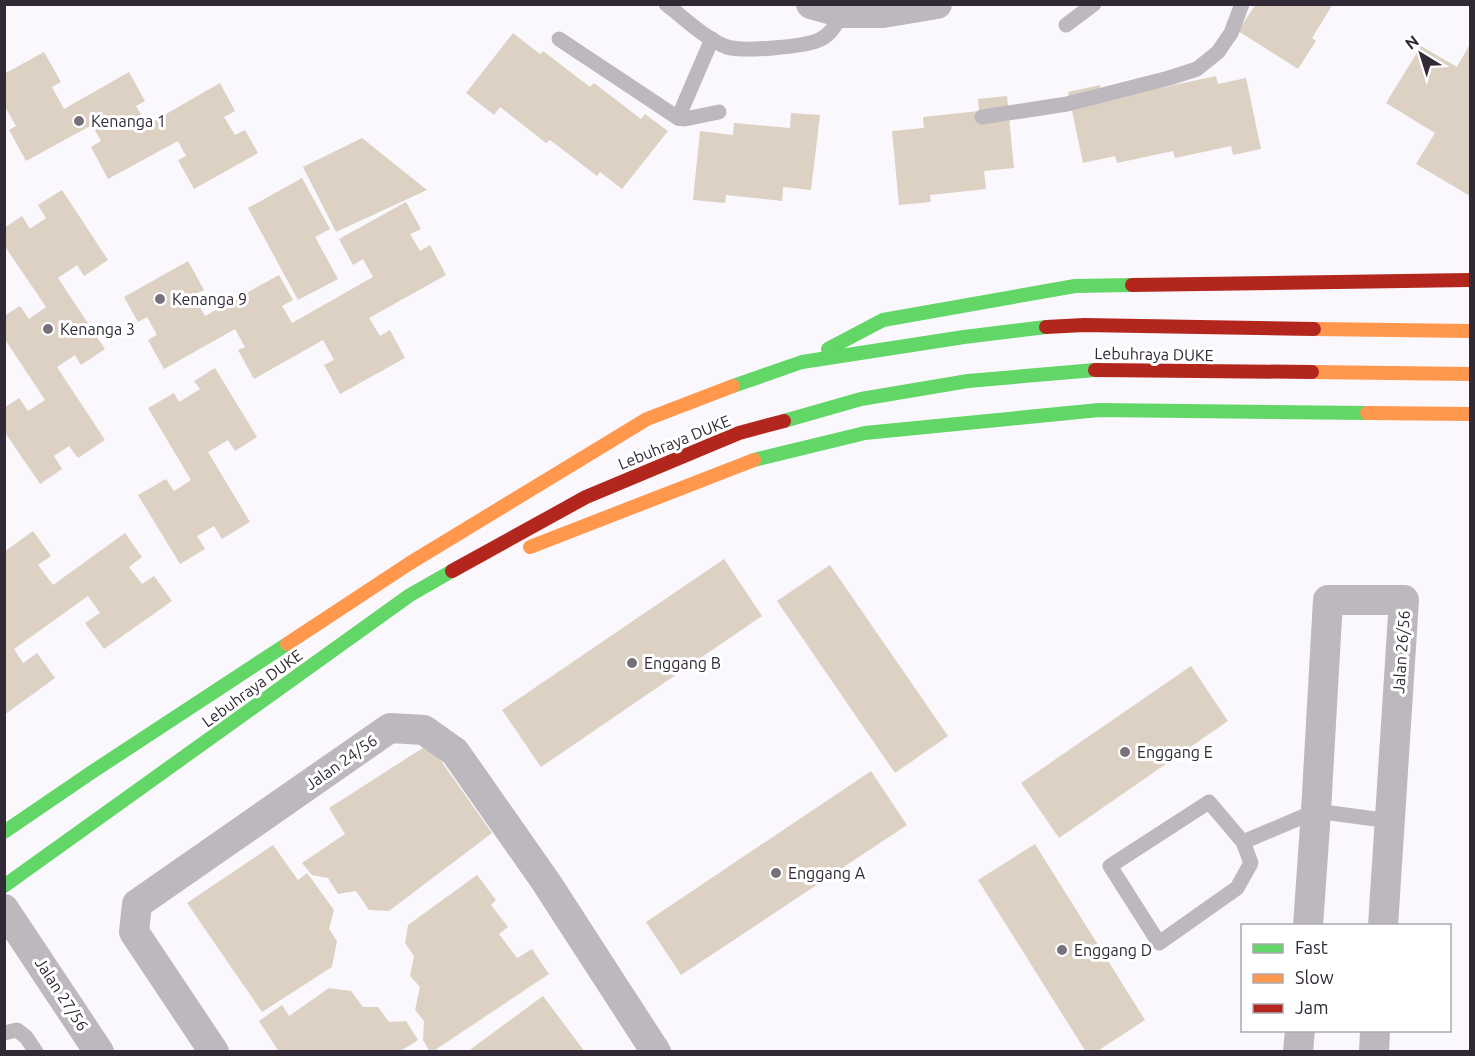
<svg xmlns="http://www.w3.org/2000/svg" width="1475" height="1056" font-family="Ubuntu,sans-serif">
  <rect width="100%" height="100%" fill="#faf8fc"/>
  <!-- building -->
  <g fill="#dcd1c3">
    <polygon points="1256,4 1333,4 1312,38 1316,41 1298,69 1238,31"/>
    <polygon points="513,33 540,54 543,51 590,87 594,83 641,119 645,114 668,131 622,189 600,172 597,176 550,140 546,143 500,107 494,115 466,93"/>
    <polygon points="1470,44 1470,196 1416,164 1435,133 1386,103 1421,46 1457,67"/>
    <polygon points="44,52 61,82 52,87 64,109 129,72 145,101 136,106 147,125 220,83 235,111 224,117 235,135 245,130 258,153 194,189 178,160 186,156 178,141 108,179 91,147 101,141 92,125 26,161 9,130 16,126 4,105 4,74"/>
    <polygon points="1216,76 1218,84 1246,78 1261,149 1233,155 1231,146 1175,158 1173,151 1117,163 1115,156 1083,163 1068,92 1100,85 1101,92 1158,79 1160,88"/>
    <polygon points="1007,96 1014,168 984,171 986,189 930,195 931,202 899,205 892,131 924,128 923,117 979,111 978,99"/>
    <polygon points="791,113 820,115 811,190 783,187 782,201 726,195 725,203 693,200 700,131 733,135 734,123 790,128"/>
    <polygon points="362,138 427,190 336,232 303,167"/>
    <polygon points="302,178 330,229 315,237 338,279 298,300 248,208"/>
    <polygon points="62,190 108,260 84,276 77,265 58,278 105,349 81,365 75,355 57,367 105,440 78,458 69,446 54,456 62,469 40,484 4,431 4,408 19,398 28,411 45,400 4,338 4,316 20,306 29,319 46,307 4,245 4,228 22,216 30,229 46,218 38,205"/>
    <polygon points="406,202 421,229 410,234 420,251 430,245 446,275 369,318 380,336 390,330 405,358 340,394 324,365 334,360 323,340 254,379 238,350 245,347 235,329 164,369 148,340 157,335 147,317 138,322 124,297 188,261 204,290 193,295 205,316 279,275 293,300 282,306 292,323 373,277 363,259 353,265 339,239"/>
    <polygon points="215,368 257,437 235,451 228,440 208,452 250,522 222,539 214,526 197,536 205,549 180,564 138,495 166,479 174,491 191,480 148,408 174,393 179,402 200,389 194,381"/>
    <polygon points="33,531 51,556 38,565 53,585 125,533 142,557 129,567 142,584 154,576 172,601 104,649 85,623 100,613 88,596 14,649 23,663 37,653 55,678 4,715 4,552"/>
    <polygon points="724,559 762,616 541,767 502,710"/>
    <polygon points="830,565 948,736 895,773 777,601"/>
    <polygon points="1191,666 1228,721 1059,838 1021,783"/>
    <polygon points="429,744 492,833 389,911 369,910 356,891 338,894 328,878 312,875 302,863 345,834 329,808"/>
    <polygon points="871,771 907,825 681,975 646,922"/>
    <polygon points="1035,844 1145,1020 1096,1052 1086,1052 978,880"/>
    <polygon points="273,845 298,880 307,873 334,910 329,929 337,941 332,967 262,1012 187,903"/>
    <polygon points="477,875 496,900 491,905 508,927 499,934 517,958 532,949 549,974 432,1052 430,1052 423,1040 424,1021 415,1010 420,987 410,976 414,956 405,943 408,925"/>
    <polygon points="329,988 351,991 363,1007 378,1007 389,1022 406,1021 418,1040 399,1052 279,1052 259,1021 282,1005 289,1016"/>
    <polygon points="543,996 585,1052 467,1052"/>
  </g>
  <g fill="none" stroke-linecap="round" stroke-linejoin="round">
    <!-- lane -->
    <g stroke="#bcb8bd" stroke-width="15">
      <path d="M666,4C683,17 708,41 727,47C742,52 803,47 819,40C831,35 836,24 843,13"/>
      <polyline points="1066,25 1094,4"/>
      <polyline points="559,39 678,118"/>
      <polyline points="712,39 678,118 685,119 719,112"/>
      <polyline points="982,117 1067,104 1169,78 1197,69 1218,52 1231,33 1242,4"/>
      <polygon points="1209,802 1243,842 1251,863 1237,888 1159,943 1110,866"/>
      <polyline points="1243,842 1316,811 1390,821"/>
      <polyline points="4,1033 17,1030 26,1037 36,1052"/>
    </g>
    <!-- street -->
    <g stroke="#bcb8bd" stroke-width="30">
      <polyline points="811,4 843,13 883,13 937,4"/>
      <polyline points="4,909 99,1052"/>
      <polyline points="1308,926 1316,811 1328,600 1404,600 1383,926"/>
      <polyline points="214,1052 134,932 137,904 390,728 424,730 455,752 546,882 656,1052"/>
      <polyline points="1298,1052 1300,1030"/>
      <polyline points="1374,1052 1375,1030"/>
    </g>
    <!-- fast -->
    <g stroke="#63d668" stroke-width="14">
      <polyline points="828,349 883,320 1075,286 1132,285"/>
      <polyline points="733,386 802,362 964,337 1046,327"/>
      <polyline points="784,421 861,399 968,381 1095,370"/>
      <polyline points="754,460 865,433 1099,410 1367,413"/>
      <polyline points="4,832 92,772 287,644"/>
      <polyline points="4,886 410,595 452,571"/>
    </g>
    <!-- slow -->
    <g stroke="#ff974d" stroke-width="14">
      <polyline points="1314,329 1470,331"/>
      <polyline points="1312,372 1470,374"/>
      <polyline points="1367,413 1470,414"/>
      <polyline points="530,547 754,460"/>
      <polyline points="287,644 410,563 647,419 733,386"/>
    </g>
    <!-- jam -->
    <g stroke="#b3261e" stroke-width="14">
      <polyline points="1132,285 1470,280"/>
      <polyline points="1046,327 1084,325 1314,329"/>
      <polyline points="1095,370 1312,372"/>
      <polyline points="452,571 586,497 739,433 784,421"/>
    </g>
  </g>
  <!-- markers -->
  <g fill="#77717b" stroke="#fff" stroke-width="2">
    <circle cx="79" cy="121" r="6"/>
    <circle cx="160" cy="299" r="6"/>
    <circle cx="48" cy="329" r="6"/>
    <circle cx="632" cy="663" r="6"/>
    <circle cx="1125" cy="752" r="6"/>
    <circle cx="776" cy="873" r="6"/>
    <circle cx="1062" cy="950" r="6"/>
  </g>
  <g text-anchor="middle" stroke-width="6" stroke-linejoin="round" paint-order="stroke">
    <!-- poi labels -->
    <g font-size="16" fill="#312935" stroke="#fff" text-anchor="start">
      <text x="91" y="127">Kenanga 1</text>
      <text x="172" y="305">Kenanga 9</text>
      <text x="60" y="335">Kenanga 3</text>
      <text x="644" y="669">Enggang B</text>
      <text x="1137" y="758">Enggang E</text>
      <text x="788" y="879">Enggang A</text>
      <text x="1074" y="956">Enggang D</text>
    </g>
    <!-- street labels -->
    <g font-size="16" fill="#312935" stroke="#fff">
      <text transform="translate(1154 354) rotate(1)" y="6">Lebuhraya DUKE</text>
      <text transform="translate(674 442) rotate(-22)" y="6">Lebuhraya DUKE</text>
      <text transform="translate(1401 652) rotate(-86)" y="6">Jalan 26/56</text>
      <text transform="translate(252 688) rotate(-36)" y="6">Lebuhraya DUKE</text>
      <text transform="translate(341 762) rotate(-35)" y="6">Jalan 24/56</text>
      <text transform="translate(62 994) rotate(57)" y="6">Jalan 27/56</text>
    </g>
  </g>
  <!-- border -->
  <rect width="1475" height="1056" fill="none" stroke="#312935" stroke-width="12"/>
  <!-- legend -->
  <rect x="1241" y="924" width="210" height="108" fill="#ffffff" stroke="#ada9ae" stroke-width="1.5"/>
  <rect x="1253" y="944" width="30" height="9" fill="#63d668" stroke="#ada9ae" stroke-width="1.5"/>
  <text x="1295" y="954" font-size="18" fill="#312935">Fast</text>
  <rect x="1253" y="974" width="30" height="9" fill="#ff974d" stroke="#ada9ae" stroke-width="1.5"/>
  <text x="1295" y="984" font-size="18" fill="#312935">Slow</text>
  <rect x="1253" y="1004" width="30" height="9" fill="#b3261e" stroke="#ada9ae" stroke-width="1.5"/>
  <text x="1295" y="1014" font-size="18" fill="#312935">Jam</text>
  <!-- north arrow -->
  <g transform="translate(1421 54) rotate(322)" stroke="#ffffff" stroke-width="4.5" paint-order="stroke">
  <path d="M0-4.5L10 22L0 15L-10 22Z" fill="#312935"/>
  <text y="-9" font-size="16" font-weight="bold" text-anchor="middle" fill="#312935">N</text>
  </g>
</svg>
